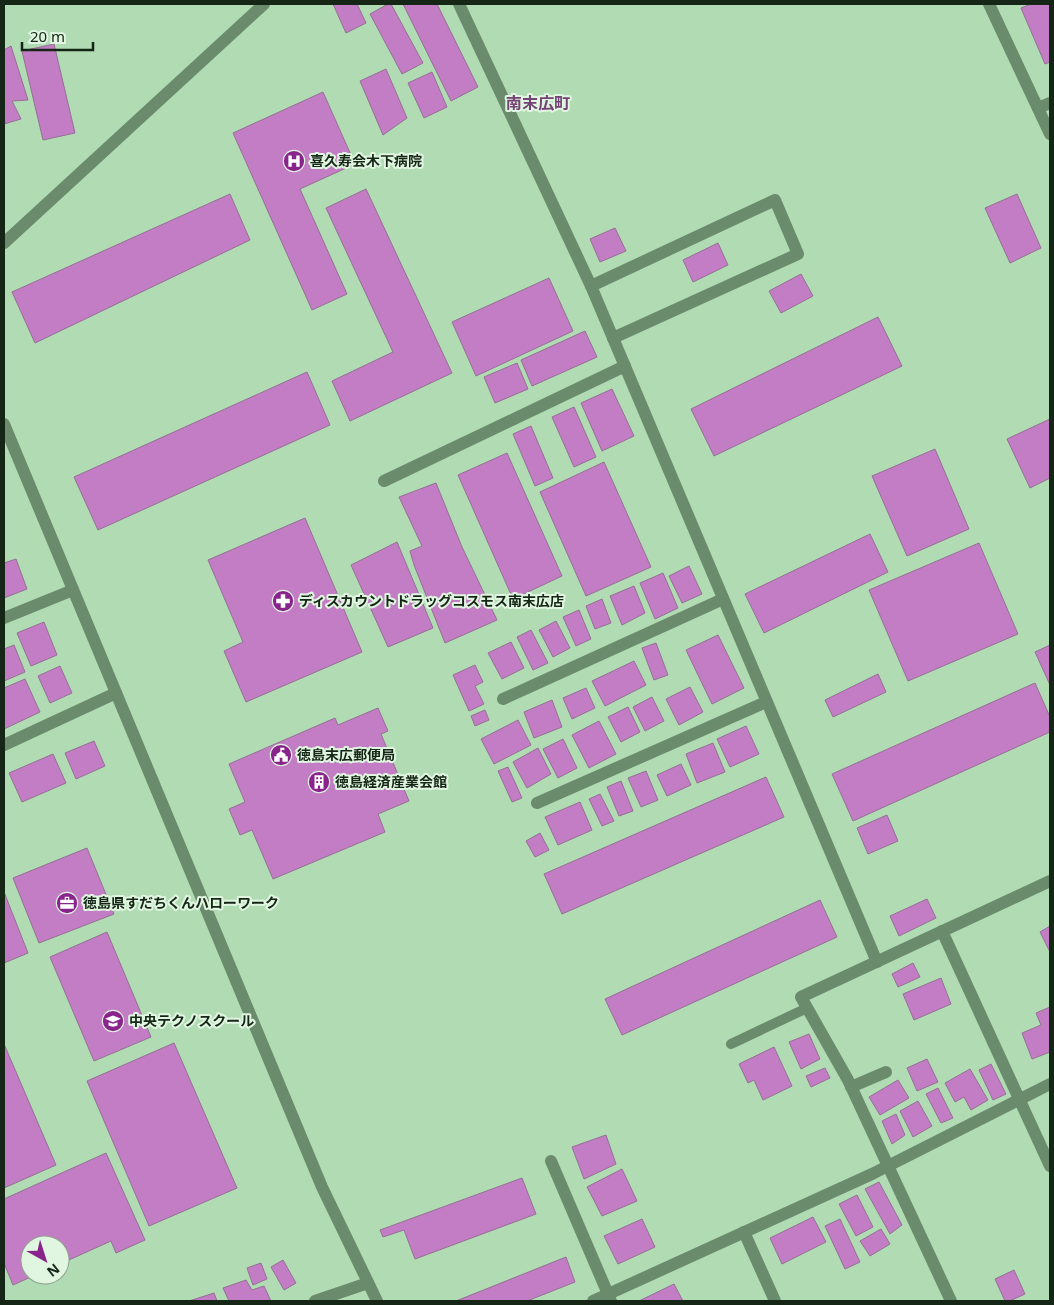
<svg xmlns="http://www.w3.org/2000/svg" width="1054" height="1305" font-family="'Noto Sans','Noto Sans JP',sans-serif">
  <rect width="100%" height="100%" fill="#b0dbb3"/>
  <!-- building -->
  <g fill="#c37dc4" stroke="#956f95">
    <polygon points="333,4 357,4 366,23 346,33"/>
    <polygon points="388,4 391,4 423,63 402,74 370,14"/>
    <polygon points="403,4 437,4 478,87 451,101"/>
    <polygon points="1031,4 1050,4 1050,62 1045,64 1021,8"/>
    <polygon points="54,44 75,133 43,140 22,51"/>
    <polygon points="11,46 28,100 12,101 21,119 4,124 4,50"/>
    <polygon points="386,69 407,118 383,135 360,81"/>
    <polygon points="432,72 447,107 424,118 408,83"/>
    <polygon points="323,92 355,164 300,189 347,294 312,310 233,133"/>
    <polygon points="366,189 452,373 350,421 332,381 393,352 326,208"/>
    <polygon points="230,194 250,240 35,343 12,292"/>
    <polygon points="1017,194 1041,248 1010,263 985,208"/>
    <polygon points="615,228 626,251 600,262 590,239"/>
    <polygon points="718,243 728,265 693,282 683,260"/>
    <polygon points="801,274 813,296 781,313 769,291"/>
    <polygon points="549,278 573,331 476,376 452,322"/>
    <polygon points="878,317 902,366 714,456 691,409"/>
    <polygon points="585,331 597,357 532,386 521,360"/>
    <polygon points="517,363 528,389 495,403 484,377"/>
    <polygon points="307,372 330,425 98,530 74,477"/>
    <polygon points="612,389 634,436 602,451 581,403"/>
    <polygon points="574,407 596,457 574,467 552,417"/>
    <polygon points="1050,419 1050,478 1030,488 1007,439"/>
    <polygon points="531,426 553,478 535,486 513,434"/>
    <polygon points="935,449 969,529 907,556 872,476"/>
    <polygon points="507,453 562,576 513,599 458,475"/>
    <polygon points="604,462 651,567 586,596 540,492"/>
    <polygon points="436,483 462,547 497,620 445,643 414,565 410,551 422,546 399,497"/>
    <polygon points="305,518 362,652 246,702 224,651 243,642 208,560"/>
    <polygon points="870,534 888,572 764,633 745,594"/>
    <polygon points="397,542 433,628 388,647 351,565"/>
    <polygon points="979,543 1018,634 908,681 869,590"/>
    <polygon points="16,559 27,589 4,598 4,563"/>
    <polygon points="689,566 702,594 682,603 669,576"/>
    <polygon points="663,573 678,608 655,619 640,583"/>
    <polygon points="634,586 645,613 622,625 610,596"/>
    <polygon points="602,599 611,623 595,629 586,606"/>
    <polygon points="579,610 591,639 576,646 563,617"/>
    <polygon points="556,621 570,648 553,657 539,630"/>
    <polygon points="44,622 57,655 31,666 17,633"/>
    <polygon points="531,630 548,663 533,670 517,637"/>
    <polygon points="718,635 744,688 712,704 686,650"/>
    <polygon points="511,642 524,668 502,679 488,653"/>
    <polygon points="656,643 668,675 654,680 642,648"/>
    <polygon points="14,645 25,672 4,681 4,649"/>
    <polygon points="1050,645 1050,685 1035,652"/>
    <polygon points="634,661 646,685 605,706 592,681"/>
    <polygon points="475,665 483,682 475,686 484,704 469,711 453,675"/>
    <polygon points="60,666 72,693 50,703 38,676"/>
    <polygon points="878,674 886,692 833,717 825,700"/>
    <polygon points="25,679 40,712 4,729 4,688"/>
    <polygon points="1035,683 1050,717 1050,732 853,821 832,774"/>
    <polygon points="690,687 703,712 679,725 666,699"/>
    <polygon points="586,688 595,708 572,719 563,698"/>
    <polygon points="652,697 664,721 645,731 633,707"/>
    <polygon points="552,700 562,727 534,738 524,712"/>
    <polygon points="628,707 640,732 621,742 608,717"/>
    <polygon points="378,708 388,731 381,734 409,801 378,814 385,832 273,879 252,830 240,835 229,809 245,802 229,764 335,718 338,725"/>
    <polygon points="485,710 489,720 475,726 471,716"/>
    <polygon points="518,720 531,745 494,764 481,739"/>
    <polygon points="599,721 616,754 589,768 572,735"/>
    <polygon points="746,726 759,754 730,767 717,739"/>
    <polygon points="563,739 577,768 558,778 543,749"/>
    <polygon points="94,741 105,766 76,779 65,753"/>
    <polygon points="713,743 725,772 697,783 686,754"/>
    <polygon points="538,748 551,774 527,788 513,762"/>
    <polygon points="53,754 66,783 22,802 9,773"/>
    <polygon points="681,764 691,785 667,796 657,775"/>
    <polygon points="508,767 522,798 512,802 498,771"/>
    <polygon points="646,771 658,800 641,807 628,778"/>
    <polygon points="766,777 784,817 562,914 544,874"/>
    <polygon points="621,781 633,811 619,816 607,787"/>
    <polygon points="600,794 614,821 602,826 589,799"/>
    <polygon points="580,802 592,830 558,845 545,817"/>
    <polygon points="887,815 898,841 868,854 857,828"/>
    <polygon points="540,833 549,850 535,857 526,841"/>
    <polygon points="87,848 114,914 39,943 13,878"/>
    <polygon points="4,892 28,953 4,963"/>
    <polygon points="927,899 936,918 899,936 890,916"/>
    <polygon points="820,900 837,937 622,1035 605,999"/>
    <polygon points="1050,926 1050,952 1040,932"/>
    <polygon points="107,932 151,1037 94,1061 50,957"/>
    <polygon points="913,963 920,977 898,987 892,974"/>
    <polygon points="941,978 951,1004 914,1020 903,994"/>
    <polygon points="1050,1007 1050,1052 1032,1059 1022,1033 1041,1025 1036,1013"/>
    <polygon points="809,1034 820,1059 801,1069 789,1042"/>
    <polygon points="174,1043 237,1188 149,1226 87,1081"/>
    <polygon points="4,1044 56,1165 4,1188"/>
    <polygon points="774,1047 792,1086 763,1100 754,1080 748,1083 739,1064"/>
    <polygon points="927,1059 938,1082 917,1091 907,1068"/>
    <polygon points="991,1064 1006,1094 993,1100 979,1070"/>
    <polygon points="825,1068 830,1078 811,1087 806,1076"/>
    <polygon points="970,1069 988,1100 971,1110 964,1097 955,1102 945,1083"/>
    <polygon points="898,1080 909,1098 880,1115 869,1097"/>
    <polygon points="938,1088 953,1118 941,1123 926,1094"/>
    <polygon points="918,1101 932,1126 913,1137 900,1111"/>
    <polygon points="896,1114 905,1135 892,1144 882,1121"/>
    <polygon points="606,1135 616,1164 584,1179 572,1147"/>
    <polygon points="106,1153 145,1240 116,1253 111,1241 60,1264 60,1245 30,1245 30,1275 35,1275 13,1285 4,1263 4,1199"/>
    <polygon points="622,1169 637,1201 602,1216 587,1187"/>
    <polygon points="522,1178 536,1214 415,1259 404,1230 383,1237 380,1230"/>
    <polygon points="879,1182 902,1225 890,1234 865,1189"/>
    <polygon points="857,1195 873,1227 856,1236 839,1204"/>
    <polygon points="813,1217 826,1242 782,1264 770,1238"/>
    <polygon points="642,1219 655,1247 618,1264 604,1236"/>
    <polygon points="840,1219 860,1262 845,1269 825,1226"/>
    <polygon points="881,1229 890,1244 870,1256 860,1241"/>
    <polygon points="566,1257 575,1282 527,1301 456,1301"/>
    <polygon points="283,1260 296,1283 284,1290 271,1267"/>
    <polygon points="261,1263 267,1279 253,1285 247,1268"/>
    <polygon points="1014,1270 1025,1294 1010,1301 1005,1301 995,1279"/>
    <polygon points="246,1280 252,1290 264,1286 271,1301 229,1301 223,1288"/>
    <polygon points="674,1284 683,1301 639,1301"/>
    <polygon points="214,1293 217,1301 189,1301"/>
  </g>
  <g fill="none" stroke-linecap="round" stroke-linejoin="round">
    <!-- service -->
    <polyline stroke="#6b8b6d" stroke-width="10" points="731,1044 807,1008"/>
    <!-- minor -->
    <g stroke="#6b8b6d" stroke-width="12">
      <polyline points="459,4 591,286 877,962"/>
      <polyline points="1038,108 1050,103"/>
      <polyline points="591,286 775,200 798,254 613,338"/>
      <polyline points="384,481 625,366"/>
      <polyline points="4,618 73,590"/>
      <polyline points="503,699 723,599"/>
      <polyline points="4,745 116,693"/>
      <polyline points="537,803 766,702"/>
      <polyline points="942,931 1050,1166"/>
      <polyline points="851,1087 886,1072"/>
      <polyline points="551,1161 611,1301"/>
      <polyline points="744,1232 775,1301"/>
      <polyline points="315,1301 368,1283"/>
      <polyline points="593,1301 872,1174 1050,1084"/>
      <polyline points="951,1301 848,1080 801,997 1050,881"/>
    </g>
    <!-- tertiary -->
    <g stroke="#6b8b6d" stroke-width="12">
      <polyline points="989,4 1050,134"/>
      <polyline points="4,243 264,4"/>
      <polyline points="4,424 322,1187 377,1301"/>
    </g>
  </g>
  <!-- icons -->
  <defs>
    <g id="hospital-disc" transform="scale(1.125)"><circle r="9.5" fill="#89248c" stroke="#e0f6e1"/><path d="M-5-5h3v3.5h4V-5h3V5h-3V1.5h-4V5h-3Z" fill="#fff"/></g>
    <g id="pharmacy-disc" transform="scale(1.125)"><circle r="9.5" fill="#89248c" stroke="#e0f6e1"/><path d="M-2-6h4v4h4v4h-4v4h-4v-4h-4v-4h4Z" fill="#fff"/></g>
    <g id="civic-disc" transform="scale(1.125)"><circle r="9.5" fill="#89248c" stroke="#e0f6e1"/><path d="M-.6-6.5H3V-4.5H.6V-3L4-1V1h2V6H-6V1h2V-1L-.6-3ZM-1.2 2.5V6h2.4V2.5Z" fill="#fff"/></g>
    <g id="building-disc" transform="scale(1.125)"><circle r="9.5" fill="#89248c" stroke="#e0f6e1"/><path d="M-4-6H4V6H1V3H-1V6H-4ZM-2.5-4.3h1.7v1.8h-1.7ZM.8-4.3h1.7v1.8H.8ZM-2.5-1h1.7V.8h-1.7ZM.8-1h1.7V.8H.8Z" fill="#fff"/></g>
    <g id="office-disc" transform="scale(1.125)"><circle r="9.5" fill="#89248c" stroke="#e0f6e1"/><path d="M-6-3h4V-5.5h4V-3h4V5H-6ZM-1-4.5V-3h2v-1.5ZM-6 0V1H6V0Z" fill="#fff"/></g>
    <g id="school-disc" transform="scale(1.125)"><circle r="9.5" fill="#89248c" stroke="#e0f6e1"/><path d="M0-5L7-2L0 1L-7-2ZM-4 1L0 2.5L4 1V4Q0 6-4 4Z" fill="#fff"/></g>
  </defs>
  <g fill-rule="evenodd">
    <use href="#hospital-disc" x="294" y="161"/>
    <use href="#pharmacy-disc" x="283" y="601"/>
    <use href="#civic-disc" x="281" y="755"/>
    <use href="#building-disc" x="319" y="782"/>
    <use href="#office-disc" x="67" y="903"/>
    <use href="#school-disc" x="113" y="1021"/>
  </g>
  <g text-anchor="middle" stroke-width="4" stroke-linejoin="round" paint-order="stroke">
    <!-- poi labels -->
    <g font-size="14" font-weight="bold" fill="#152516" stroke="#e0f6e1" text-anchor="start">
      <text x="310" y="166">喜久寿会木下病院</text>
      <text x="299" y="606">ディスカウントドラッグコスモス南末広店</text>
      <text x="297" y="760">徳島末広郵便局</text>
      <text x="335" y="787">徳島経済産業会館</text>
      <text x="83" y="908">徳島県すだちくんハローワーク</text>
      <text x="129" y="1026">中央テクノスクール</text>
    </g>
    <!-- quarter labels -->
    <g font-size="16" font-weight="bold" fill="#744275" stroke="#e0f6e1">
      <text x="538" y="109">南末広町</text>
    </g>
  </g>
  <!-- border -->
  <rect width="1054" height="1305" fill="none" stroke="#152516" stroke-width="10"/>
  <!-- north arrow -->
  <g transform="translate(45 1260) rotate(141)"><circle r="24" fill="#e0f6e1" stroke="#8fa290"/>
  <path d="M0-4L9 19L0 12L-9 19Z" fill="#89248c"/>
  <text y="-8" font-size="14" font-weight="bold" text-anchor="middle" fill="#152516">N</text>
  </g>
  <!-- scale -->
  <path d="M22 42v8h71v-8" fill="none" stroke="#152516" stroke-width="2.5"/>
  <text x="30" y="42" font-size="15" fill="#152516" stroke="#e0f6e1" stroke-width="4" paint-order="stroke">20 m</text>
</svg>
